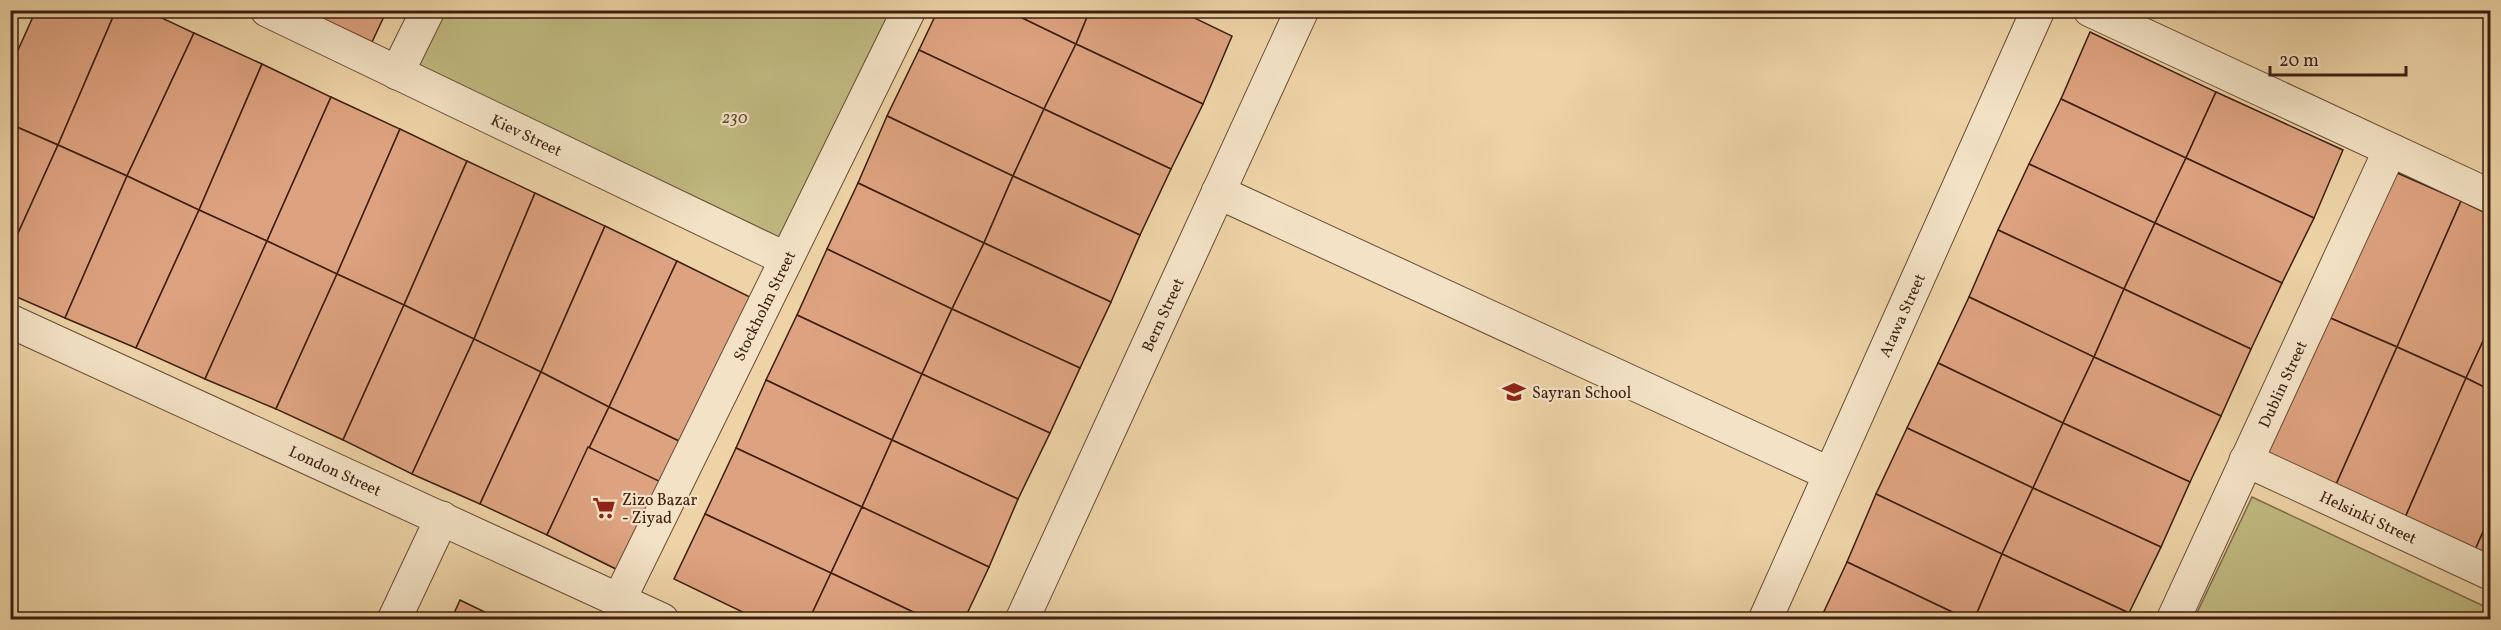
<svg xmlns="http://www.w3.org/2000/svg" width="2501" height="630" font-family="Vollkorn,serif">
  <rect width="100%" height="100%" fill="#edd3a6"/>
  <filter id="stains"><feTurbulence type="fractalNoise" baseFrequency=".00333" numOctaves="4"/><feColorMatrix values="0 0 0 0 .2 0 0 0 0 .09 0 0 0 0 .02 0 0 0 .5 -.17"/></filter>
  <radialGradient id="worn" r=".72"><stop offset=".6" stop-color="#630" stop-opacity="0"/><stop offset="1" stop-color="#630" stop-opacity=".3"/></radialGradient>
  <!-- green -->
  <g fill="#c0ba81" stroke="#7e6c49" stroke-width="1.5">
    <polygon points="428,11 909,11 786,259 397,73"/>
    <polygon points="2252,497 2490,609 2490,619 2194,619"/>
  </g>
  <!-- building -->
  <g fill="#dda27f" stroke="#3d1e11" stroke-width="1.5">
    <polygon points="36,10 116,10 58,145 10,124 10,68"/>
    <polygon points="116,10 145,10 194,33 127,176 58,145"/>
    <polygon points="304,10 387,10 372,42"/>
    <polygon points="938,10 1006,10 1076,44 1044,109 919,50"/>
    <polygon points="1006,10 1090,10 1076,44"/>
    <polygon points="1090,10 1178,10 1232,36 1203,104 1076,44"/>
    <polygon points="2090,32 2216,92 2186,158 2061,99"/>
    <polygon points="194,33 262,64 199,210 127,176"/>
    <polygon points="1076,44 1203,104 1171,169 1044,109"/>
    <polygon points="919,50 1044,109 1013,176 887,116"/>
    <polygon points="262,64 331,97 267,241 199,210"/>
    <polygon points="2216,92 2343,150 2314,218 2186,158"/>
    <polygon points="331,97 400,129 337,274 267,241"/>
    <polygon points="2061,99 2186,158 2155,223 2029,164"/>
    <polygon points="1044,109 1171,169 1140,235 1013,176"/>
    <polygon points="887,116 1013,176 984,243 858,183"/>
    <polygon points="10,124 58,145 10,251"/>
    <polygon points="400,129 467,161 404,305 337,274"/>
    <polygon points="58,145 127,176 65,318 10,294 10,251"/>
    <polygon points="2186,158 2314,218 2282,283 2155,223"/>
    <polygon points="467,161 535,193 474,339 404,305"/>
    <polygon points="2029,164 2155,223 2124,289 1998,230"/>
    <polygon points="2395,172 2461,201 2397,347 2328,317"/>
    <polygon points="127,176 199,210 136,348 65,318"/>
    <polygon points="1013,176 1140,235 1111,302 984,243"/>
    <polygon points="858,183 984,243 952,309 827,249"/>
    <polygon points="535,193 605,226 541,372 474,339"/>
    <polygon points="2461,201 2490,215 2490,326 2466,378 2397,347"/>
    <polygon points="199,210 267,241 205,379 136,348"/>
    <polygon points="2155,223 2282,283 2251,349 2124,289"/>
    <polygon points="605,226 677,261 609,407 541,372"/>
    <polygon points="1998,230 2124,289 2094,357 1969,297"/>
    <polygon points="267,241 337,274 276,409 205,379"/>
    <polygon points="984,243 1111,302 1080,368 952,309"/>
    <polygon points="827,249 952,309 922,374 797,315"/>
    <polygon points="677,261 752,298 681,442 609,407"/>
    <polygon points="337,274 404,305 343,440 276,409"/>
    <polygon points="2124,289 2251,349 2221,416 2094,357"/>
    <polygon points="1969,297 2094,357 2063,423 1938,363"/>
    <polygon points="404,305 474,339 412,474 343,440"/>
    <polygon points="952,309 1080,368 1050,433 922,374"/>
    <polygon points="797,315 922,374 892,440 766,380"/>
    <polygon points="2328,317 2397,347 2334,489 2265,459"/>
    <polygon points="2490,326 2490,390 2466,378"/>
    <polygon points="474,339 541,372 480,504 412,474"/>
    <polygon points="2397,347 2466,378 2404,520 2334,489"/>
    <polygon points="2094,357 2221,416 2190,482 2063,423"/>
    <polygon points="1938,363 2063,423 2033,488 1907,428"/>
    <polygon points="541,372 609,407 547,535 480,504"/>
    <polygon points="922,374 1050,433 1018,499 892,440"/>
    <polygon points="2466,378 2490,390 2490,516 2475,550 2404,520"/>
    <polygon points="766,380 892,440 862,507 736,448"/>
    <polygon points="609,407 681,442 618,570 547,535"/>
    <polygon points="2063,423 2190,482 2161,547 2033,488"/>
    <polygon points="1907,428 2033,488 2002,554 1876,494"/>
    <polygon points="892,440 1018,499 989,567 862,507"/>
    <polygon points="588,447 661,482 618,570 547,535"/>
    <polygon points="736,448 862,507 831,573 705,514"/>
    <polygon points="2033,488 2161,547 2129,613 2002,554"/>
    <polygon points="1876,494 2002,554 1974,620 1969,620 1847,562"/>
    <polygon points="862,507 989,567 964,620 930,620 831,573"/>
    <polygon points="705,514 831,573 809,620 759,620 674,579"/>
    <polygon points="2490,516 2490,557 2475,550"/>
    <polygon points="2002,554 2129,613 2127,620 1974,620"/>
    <polygon points="1847,562 1969,620 1820,620"/>
    <polygon points="831,573 930,620 809,620"/>
    <polygon points="460,600 501,620 451,620"/>
  </g>
  <g fill="none" stroke-linecap="round" stroke-linejoin="round">
    <!-- minor casing -->
    <g stroke="#694b36" stroke-width="35">
      <g id="minor">
        <path id="s1" d="M267,10L786,259"/>
        <polyline points="2090,10 2490,196"/>
        <polyline points="397,73 428,10"/>
        <polyline points="1218,192 1830,474"/>
        <path id="s2" d="M2246,460L2490,573"/>
        <path id="s3" d="M619,600L909,10"/>
        <polyline points="394,620 442,518"/>
        <path id="s4" d="M1022,620L1302,10"/>
        <path id="s5" d="M1765,620L2038,10"/>
        <path id="s6" d="M2173,620L2390,150"/>
      </g>
    </g>
    <!-- tertiary casing -->
    <g stroke="#694b36" stroke-width="35">
      <g id="tertiary">
        <path id="s7" d="M10,321L662,620"/>
      </g>
    </g>
    <!-- minor -->
    <use href="#minor" stroke="#f3e2c5" stroke-width="33"/>
    <!-- tertiary -->
    <use href="#tertiary" stroke="#f3e2c5" stroke-width="33"/>
  </g>
  <!-- icons -->
  <defs>
    <g id="school-bare" transform="scale(1.8)"><path d="M0-5L7-2L0 1L-7-2ZM-4 1L0 2.5L4 1V4Q0 6-4 4Z" fill="#8f2418" stroke="#f3e2c5" stroke-width="2.5" paint-order="stroke"/></g>
    <g id="supermarket-bare" transform="scale(1.8)"><path d="M-6-5.5h2.5l.6 2H6L4.5 2H-2.5L-4.4-4H-6ZM-1.5 3.2a1.3 1.3 0 1 0 .1 0ZM3 3.2a1.3 1.3 0 1 0 .1 0Z" fill="#8f2418" stroke="#f3e2c5" stroke-width="2.5" paint-order="stroke"/></g>
  </defs>
  <g fill-rule="evenodd">
    <use href="#school-bare" x="1514" y="392"/>
    <use href="#supermarket-bare" x="604" y="508"/>
  </g>
  <g text-anchor="middle" stroke-width="4.5" stroke-linejoin="round" paint-order="stroke">
    <!-- park labels -->
    <g font-size="16" font-style="italic" fill="#5e452d" stroke="#f3e2c5">
      <text x="735" y="123">230</text>
    </g>
    <!-- street labels -->
    <g font-size="16" fill="#3d1e11" stroke="#f3e2c5">
      <text dy="6" stroke="none"><textPath href="#s1" startOffset="288">Kiev Street</textPath></text>
      <text dy="6" stroke="none"><textPath href="#s3" startOffset="328">Stockholm Street</textPath></text>
      <text dy="6" stroke="none"><textPath href="#s4" startOffset="336">Bern Street</textPath></text>
      <text dy="6" stroke="none"><textPath href="#s5" startOffset="334">Atawa Street</textPath></text>
      <text dy="6" stroke="none"><textPath href="#s6" startOffset="260">Dublin Street</textPath></text>
      <text dy="6" stroke="none"><textPath href="#s7" startOffset="358">London Street</textPath></text>
      <text dy="6" stroke="none"><textPath href="#s2" startOffset="135">Helsinki Street</textPath></text>
    </g>
    <!-- poi labels -->
    <g font-size="16" fill="#3d1e11" stroke="#f3e2c5" text-anchor="start">
      <text x="1532" y="398">Sayran School</text>
      <text x="622" y="505">Zizo Bazar<tspan x="622" dy="18">- Ziyad</tspan></text>
    </g>
  </g>
  <!-- margin -->
  <rect width="2501" height="630" fill="none" stroke="#edd3a6" stroke-width="36"/>
  <rect x="12" y="12" width="2477" height="606" fill="none" stroke="#3d1e11" stroke-width="3"/>
  <rect x="18" y="18" width="2465" height="594" fill="none" stroke="#3d1e11" stroke-width="1.5"/>
  <!-- scale -->
  <path d="M2270 66v9h136v-9" fill="none" stroke="#3d1e11" stroke-width="3"/>
  <text x="2279" y="66" font-size="18" fill="#3d1e11" stroke="#f3e2c5" stroke-width="4.5" paint-order="stroke">20 m</text>
  <rect width="100%" height="100%" filter="url(#stains)"/>
  <rect width="100%" height="100%" fill="url(#worn)"/>
</svg>
